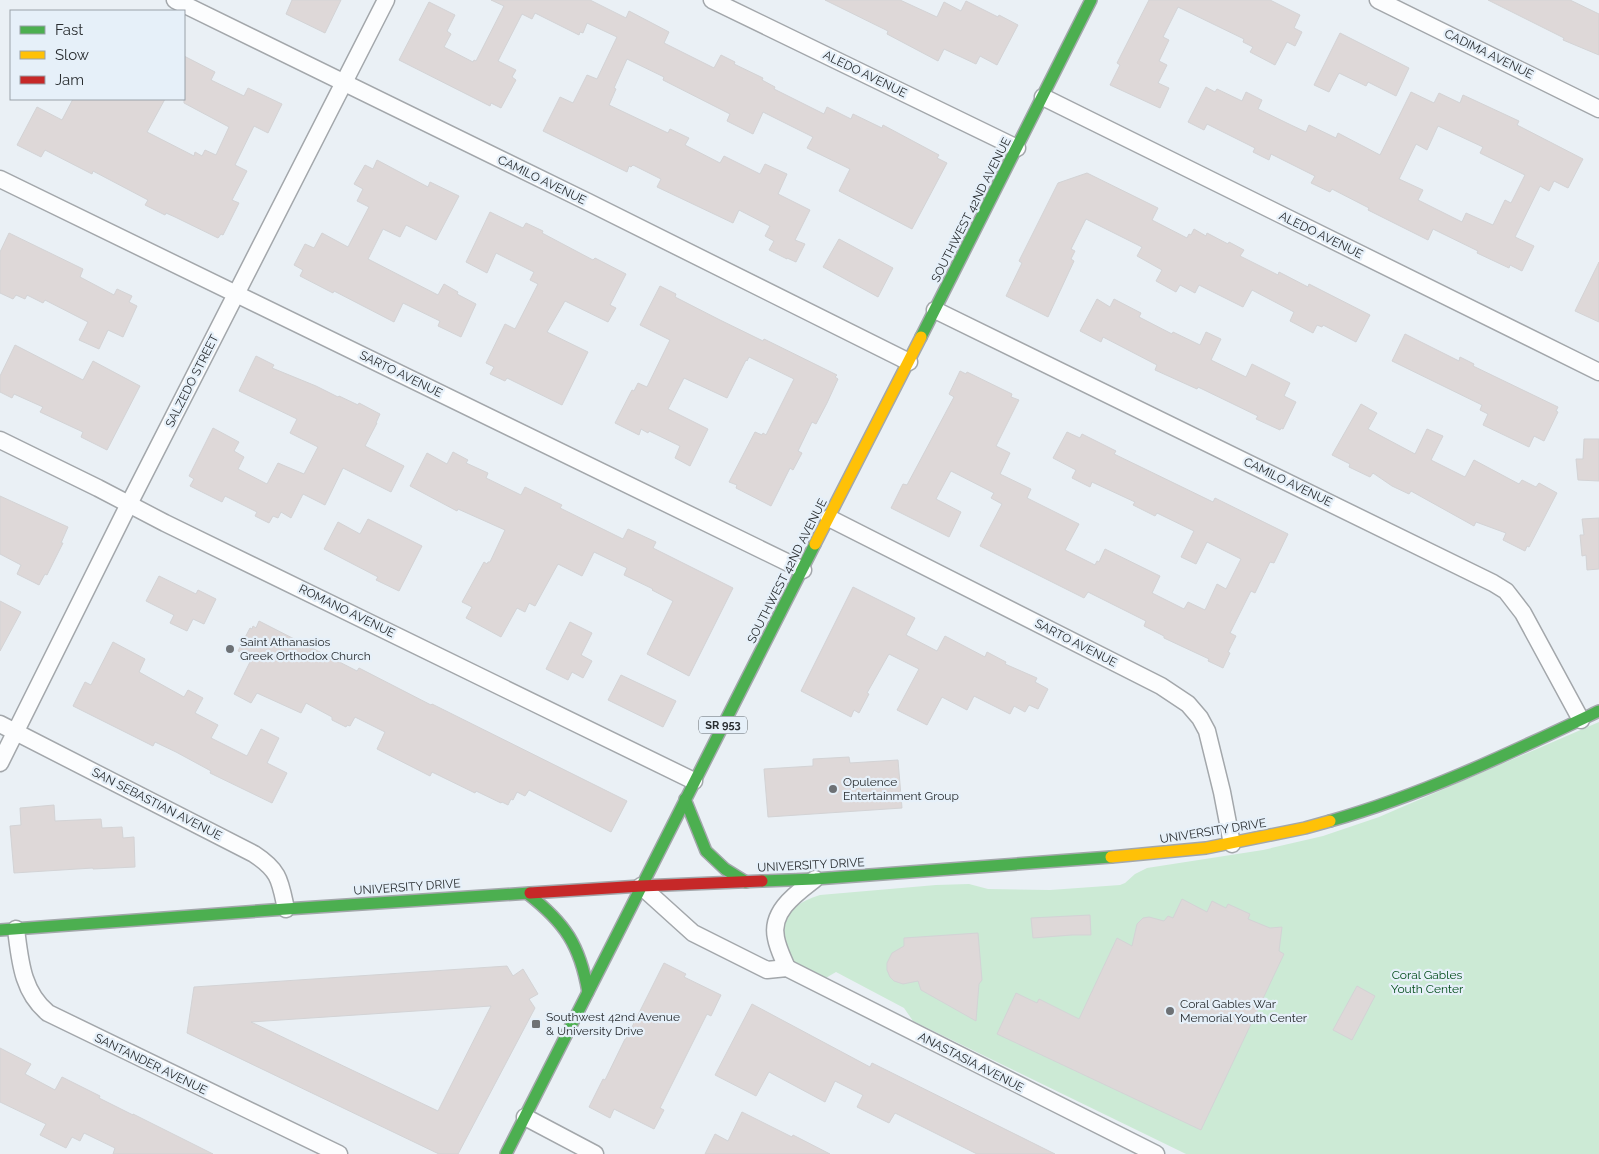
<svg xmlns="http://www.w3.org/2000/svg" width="1599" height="1154" font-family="Raleway,sans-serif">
  <rect width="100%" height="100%" fill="#eaf0f5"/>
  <!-- green -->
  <path fill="#ccead5" d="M1599,722V1154H1186L913,1021L904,1008L836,972L824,979C816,976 805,973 799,968C791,961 788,954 785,945C775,918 796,902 820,895L936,885L969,884L988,889L1050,890L1120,885L1125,883L1135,874L1147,868L1263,850L1323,836L1379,817Z"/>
  <!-- building -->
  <g fill="#ded8d8" stroke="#d3d3d5" fill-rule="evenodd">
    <polygon points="292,0 341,0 325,33 286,14"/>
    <polygon points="491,0 590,0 626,18 629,11 669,32 664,43 714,68 721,55 735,62 734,64 763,78 762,80 775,87 774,89 824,114 827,107 851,119 853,114 882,128 883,125 939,155 937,158 947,163 912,229 839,191 850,169 807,148 813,137 763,112 753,134 727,121 730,114 663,80 664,77 627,59 614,88 616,89 609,105 668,133 670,129 689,138 685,145 720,163 724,156 760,174 765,164 787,174 778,194 810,210 795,240 805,244 796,262 787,258 787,259 769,250 774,241 765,236 770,226 739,210 733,223 657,187 661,179 633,165 631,167 629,166 627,172 543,131 560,97 573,103 587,75 597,79 617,37 587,23 583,33 580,32 579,35 535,13 532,19 522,14 498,61 516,70 512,77 516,80 501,108 491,103 490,106 399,60 429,2 455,15 447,31 451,34 444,47 473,62 474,60 476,61 504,6"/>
    <polygon points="825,0 900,0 937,17 944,2 961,11 966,1 998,17 999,15 1018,25 997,65 980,56 976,64 944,49 938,61 887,34 888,31"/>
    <polygon points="1149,0 1270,0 1300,15 1294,28 1302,32 1295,46 1287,42 1275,65 1250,52 1253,47 1243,42 1244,39 1178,7 1163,37 1169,40 1159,61 1167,65 1158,83 1169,88 1160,108 1110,85 1120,65 1117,63"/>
    <polygon points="1488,0 1570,0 1599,14 1599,55 1563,40 1564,38"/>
    <polygon points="1340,33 1409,68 1396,96 1368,82 1366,86 1339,73 1329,92 1314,85"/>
    <polygon points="184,56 215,72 211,80 244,96 248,88 282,104 268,133 254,126 235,165 247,171 232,200 239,203 223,235 221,234 218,238 175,217 166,213 165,215 145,205 148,200 93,171 92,174 45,150 41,157 17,145 37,107 62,120 73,99 165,99 147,132 194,156 195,152 202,156 205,150 216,155 229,127 184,103"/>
    <path d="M1206,87L1215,92L1217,89L1242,101L1246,92L1262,100L1258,109L1291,125L1306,132L1309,125L1336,138L1338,133L1380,155L1411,92L1434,103L1439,93L1460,103L1463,95L1519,121L1517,125L1583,159L1568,188L1554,181L1549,191L1540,186L1515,237L1534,246L1522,271L1510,265L1509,268L1477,253L1478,251L1433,229L1428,240L1368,210L1369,208L1332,189L1330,192L1311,183L1315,176L1271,154L1269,160L1253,152L1255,148L1207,124L1204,130L1188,122ZM1438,126L1483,147L1480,153L1525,175L1511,203L1505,200L1493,225L1466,213L1462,222L1418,200L1423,190L1399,179L1416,144L1427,150Z"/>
    <polygon points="377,160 428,187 430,182 459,196 436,240 406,225 400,237 383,229 368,259 438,295 444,284 458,292 457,294 476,304 461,337 438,326 440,321 403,303 394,322 334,291 333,293 300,276 303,270 294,265 305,244 314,248 322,233 348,247 369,207 357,201 363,189 354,184 365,165 373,169"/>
    <polygon points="1087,173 1158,208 1152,220 1187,238 1189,234 1191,235 1194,229 1206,236 1207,233 1228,244 1229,242 1244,250 1240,256 1278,275 1279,272 1308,287 1309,284 1370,315 1356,342 1323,325 1322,327 1317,325 1313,333 1290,321 1294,312 1252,290 1243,307 1199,285 1195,293 1180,285 1176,292 1156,281 1162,270 1137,256 1142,247 1086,219 1071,249 1075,251 1071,259 1074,261 1048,317 1006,296 1022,263 1019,261 1058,183"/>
    <polygon points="490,212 523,228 526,223 543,231 542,233 593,260 595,258 626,274 610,305 616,308 608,322 565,301 547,332 588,352 562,405 507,378 505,381 490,374 494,367 486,363 505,324 515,329 538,284 530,280 534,272 496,253 487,273 466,262"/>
    <polygon points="9,233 83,269 80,277 114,295 117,289 132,296 129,302 137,306 123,337 108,330 99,349 79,340 88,322 45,300 43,303 27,295 25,299 16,295 13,299 0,293 0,252"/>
    <polygon points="839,239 893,268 878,297 823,267"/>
    <polygon points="1599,262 1599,322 1575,311"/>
    <polygon points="660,286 676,294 675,297 720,320 763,341 764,339 837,375 835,377 838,379 827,403 816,424 812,422 798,451 802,453 793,470 790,468 771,506 736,488 737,485 729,482 755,432 762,435 763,433 766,435 794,379 749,357 747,361 746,360 727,398 684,378 668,409 708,429 690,466 675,458 680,446 649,431 648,433 641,429 639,435 615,423 632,390 634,391 638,383 647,387 670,340 640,325"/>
    <polygon points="1097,299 1110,307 1114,299 1141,313 1139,317 1172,334 1173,332 1200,345 1206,332 1221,339 1211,360 1246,377 1252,364 1290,383 1284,396 1296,402 1283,429 1281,428 1280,430 1256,419 1258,416 1198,387 1197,389 1155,370 1157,365 1103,337 1101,342 1080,331"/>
    <polygon points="1405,334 1459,361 1460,357 1474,364 1473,366 1558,407 1556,411 1558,412 1544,441 1534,436 1529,447 1483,425 1488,414 1480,410 1482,405 1392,361"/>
    <polygon points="15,345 83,380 93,361 140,386 107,450 81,437 83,432 40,412 43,407 14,394 12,398 0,392 0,376"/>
    <polygon points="256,356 274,365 272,368 316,386 338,397 339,396 358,405 359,403 380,414 376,423 377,423 365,446 404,466 391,492 343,468 325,505 303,494 291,518 281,512 278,518 273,516 269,523 255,516 257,512 225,496 222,502 190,486 194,479 189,476 213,428 239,442 234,451 244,457 238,469 267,484 278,463 304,474 318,447 290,433 297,419 239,391"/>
    <polygon points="960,371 966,374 967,372 1012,394 1011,397 1019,400 996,446 1010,453 1000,474 1031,489 1027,498 1079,524 1065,550 1095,565 1097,561 1099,562 1105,549 1160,576 1152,593 1184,609 1188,602 1205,610 1217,584 1226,589 1241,559 1207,542 1196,564 1181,557 1194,531 1157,513 1155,516 1133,505 1135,502 1092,482 1090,487 1072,478 1076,470 1053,458 1067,432 1080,438 1082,434 1116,451 1114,454 1213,502 1215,498 1288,534 1274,563 1270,562 1255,593 1251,591 1230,633 1236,636 1228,652 1230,653 1223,668 1208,661 1209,659 1164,638 1164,636 1144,626 1146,621 1088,592 1084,598 980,546 1002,504 991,498 994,493 951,471 936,499 961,512 949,537 891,508 903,484 907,485 954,397 949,394"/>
    <polygon points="1361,404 1377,413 1368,429 1415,454 1427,429 1443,436 1431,460 1465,477 1474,460 1519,484 1522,480 1536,487 1539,483 1557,493 1529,547 1527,546 1525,551 1503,540 1506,533 1476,522 1474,526 1411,491 1409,494 1392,486 1373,473 1370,477 1349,467 1350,464 1332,455"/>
    <polygon points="1584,439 1599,439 1599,481 1578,480 1576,459 1583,459"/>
    <polygon points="453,452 468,460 466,463 488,473 486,478 521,495 525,487 562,505 560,508 623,539 628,529 656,542 653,548 733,588 689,676 647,654 673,601 652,590 653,589 624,575 627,568 594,552 582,576 558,564 535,606 529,603 525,612 517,608 501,637 466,618 472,607 462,602 484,562 487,564 488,562 490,562 505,530 458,509 457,511 410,486 427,453 447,464"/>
    <polygon points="0,496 68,527 61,543 63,543 47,575 45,574 39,585 17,574 21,565 0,554"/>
    <polygon points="1599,518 1599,569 1587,570 1586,555 1582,556 1580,535 1584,535 1582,519"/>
    <polygon points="368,519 422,546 399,591 376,580 378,577 324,549 338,522 360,534"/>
    <polygon points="159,576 196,594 198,590 216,599 204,624 193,619 187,631 170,623 174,615 146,601"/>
    <polygon points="853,587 915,618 906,635 937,651 945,636 985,657 987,652 1006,662 1005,664 1037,678 1035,682 1048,689 1038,709 1029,705 1025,712 1014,706 1010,714 974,696 967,710 942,697 927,725 897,710 919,669 889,654 867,693 869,694 859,713 854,710 851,717 801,691"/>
    <polygon points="0,601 21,612 0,651"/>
    <polygon points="259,621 357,671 359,668 431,705 432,704 627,801 611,832 529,790 525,796 517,792 513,800 511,799 508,805 502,802 501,803 476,791 475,793 432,772 430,776 377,749 385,732 355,717 350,726 347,725 346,727 332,720 332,717 306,703 301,713 257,693 251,703 234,694 250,662 246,660 247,656 238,651 250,628 252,629 253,626 256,628"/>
    <polygon points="570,622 592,633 581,655 592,661 583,678 572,672 568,680 546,669"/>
    <polygon points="113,642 145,659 139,672 184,697 188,690 203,698 195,713 218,725 211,738 247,756 261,729 279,738 267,763 287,773 272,803 210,773 211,771 176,752 155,742 153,746 73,706 85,682 91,685"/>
    <polygon points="621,675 676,701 663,727 608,700"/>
    <polygon points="849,757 850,763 898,760 902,808 768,817 764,769 813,766 813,759"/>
    <polygon points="54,805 55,821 101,819 102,828 122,827 123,838 134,837 135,867 93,869 93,868 14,873 10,826 21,825 20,808"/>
    <polygon points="1182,899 1207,912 1212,901 1226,908 1228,904 1250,914 1248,919 1270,928 1282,927 1279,951 1284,954 1201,1130 997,1034 1016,993 1037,1003 1039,999 1079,1019 1117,938 1132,946 1137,924 1143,918 1149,917 1164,921 1168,916 1173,918"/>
    <polygon points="1090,915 1091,935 1072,935 1033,938 1031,918"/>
    <polygon points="978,933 982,980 979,984 976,1021 921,990 918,981 903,984 894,981 890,977 887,970 887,963 892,953 904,946 904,938"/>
    <polygon points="664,963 686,974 684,977 721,995 711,1016 707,1014 660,1108 664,1110 654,1129 614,1109 610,1118 589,1107 603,1079 605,1080 625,1039 626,1039"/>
    <path d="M507,966L513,976L523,969L538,994L529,999L535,1008L458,1154H439L187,1033L194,987ZM491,1006L438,1111L251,1022Z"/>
    <polygon points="1357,986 1375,996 1352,1040 1333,1030"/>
    <polygon points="752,1004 870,1067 872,1063 1055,1154 977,1154 895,1113 889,1123 857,1107 863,1095 835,1081 825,1102 769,1072 756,1096 715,1075"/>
    <polygon points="0,1048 31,1064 25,1074 55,1090 62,1077 100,1096 99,1098 133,1115 133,1114 213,1154 113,1154 115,1148 84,1133 80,1141 72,1137 66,1148 40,1135 46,1124 0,1102"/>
    <polygon points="742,1112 792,1137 793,1135 830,1154 705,1154 715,1134 728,1141"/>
  </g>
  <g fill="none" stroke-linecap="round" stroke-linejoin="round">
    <!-- street casing -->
    <g stroke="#a3a7ab" stroke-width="19">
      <g id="street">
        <polyline points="175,0 588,202 909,362"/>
        <polyline points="712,0 1017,148"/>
        <polyline points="1378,0 1599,109"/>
        <polyline points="1043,97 1599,372"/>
        <polyline points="0,179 803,570"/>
        <polyline points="935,310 1493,583 1506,591 1523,613 1581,720"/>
        <polyline points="0,440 98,488 165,523 694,781"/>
        <polyline points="829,518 1161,686 1188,704 1200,718 1207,731 1222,792 1232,844"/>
        <path d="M0,724L254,854C280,871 280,881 286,909"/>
        <polyline points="0,763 129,504 386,0"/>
        <polyline points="641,886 693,933 767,970 787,968 1156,1154"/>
        <path d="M16,929C20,960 22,992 48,1013L339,1154"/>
        <path d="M787,968C783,958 778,949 776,938C770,911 797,893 815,879"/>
        <polyline points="525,1117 595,1154"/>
      </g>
    </g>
    <!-- fast casing -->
    <g stroke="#a3a7ab" stroke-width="14">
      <g id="fast">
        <polyline points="921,337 1091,0"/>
        <polyline points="685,799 706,851 725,869 746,882"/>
        <path d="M1330,821C1425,794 1510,753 1599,711"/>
        <polyline points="762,881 815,879 1111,857"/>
        <path d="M528,894C565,923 580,945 588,992"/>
        <polyline points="0,930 286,909 530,893"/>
        <polyline points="506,1154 815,544"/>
      </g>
    </g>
    <!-- slow casing -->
    <g stroke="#a3a7ab" stroke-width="14">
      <g id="slow">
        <polyline points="815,544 921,337"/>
        <polyline points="1111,857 1206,848 1305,828 1330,821"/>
      </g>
    </g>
    <!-- jam casing -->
    <g stroke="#a3a7ab" stroke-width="14">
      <polyline id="jam" points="530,893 641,886 762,881"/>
    </g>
    <!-- street -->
    <use href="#street" stroke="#fcfdfe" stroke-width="16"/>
    <!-- fast -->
    <use href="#fast" stroke="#4caf50" stroke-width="11"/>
    <!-- slow -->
    <use href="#slow" stroke="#ffc107" stroke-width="11"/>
    <!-- jam -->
    <use href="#jam" stroke="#c62828" stroke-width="11"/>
  </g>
  <!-- markers -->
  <g fill="#6d7175" stroke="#e6f0f9" stroke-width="2">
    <circle cx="230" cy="649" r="5"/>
    <circle cx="833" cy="789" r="5"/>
    <circle cx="1170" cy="1011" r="5"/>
    <rect x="531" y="1019" width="10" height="10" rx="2.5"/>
  </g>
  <g text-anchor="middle" stroke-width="4.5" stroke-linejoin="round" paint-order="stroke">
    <!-- shield labels -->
    <rect fill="#e6f0f9" stroke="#62686c" stroke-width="1" x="699" y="716.5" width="48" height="17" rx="4"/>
    <g font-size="11" font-weight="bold" fill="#292d30">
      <text x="723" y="729">SR 953</text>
    </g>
    <!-- street labels -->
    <g font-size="12" fill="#292d30" stroke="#e6f0f9">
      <text transform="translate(1489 54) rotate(26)" y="4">CADIMA AVENUE</text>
      <text transform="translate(865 74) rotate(26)" y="4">ALEDO AVENUE</text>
      <text transform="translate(542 180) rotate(26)" y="4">CAMILO AVENUE</text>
      <text transform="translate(971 210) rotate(-63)" y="4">SOUTHWEST 42ND AVENUE</text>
      <text transform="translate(1321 235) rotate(26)" y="4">ALEDO AVENUE</text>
      <text transform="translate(401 374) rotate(26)" y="4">SARTO AVENUE</text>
      <text transform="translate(192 381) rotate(-63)" y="4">SALZEDO STREET</text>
      <text transform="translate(1288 482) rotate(26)" y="4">CAMILO AVENUE</text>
      <text transform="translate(787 571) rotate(-63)" y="4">SOUTHWEST 42ND AVENUE</text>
      <text transform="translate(347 611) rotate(26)" y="4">ROMANO AVENUE</text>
      <text transform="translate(1076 643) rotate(27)" y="4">SARTO AVENUE</text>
      <text transform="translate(157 804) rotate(27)" y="4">SAN SEBASTIAN AVENUE</text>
      <text transform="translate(1213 831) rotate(-9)" y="4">UNIVERSITY DRIVE</text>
      <text transform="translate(811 865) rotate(-3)" y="4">UNIVERSITY DRIVE</text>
      <text transform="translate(407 887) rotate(-4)" y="4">UNIVERSITY DRIVE</text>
      <text transform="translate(971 1062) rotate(27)" y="4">ANASTASIA AVENUE</text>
      <text transform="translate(151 1064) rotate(26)" y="4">SANTANDER AVENUE</text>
    </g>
    <!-- poi labels -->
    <g font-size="12" fill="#292d30" stroke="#e6f0f9" text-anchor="start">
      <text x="240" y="646">Saint Athanasios<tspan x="240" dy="14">Greek Orthodox Church</tspan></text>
      <text x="843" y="786">Opulence<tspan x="843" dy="14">Entertainment Group</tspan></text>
      <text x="1180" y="1008">Coral Gables War<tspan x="1180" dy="14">Memorial Youth Center</tspan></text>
      <text x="546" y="1021">Southwest 42nd Avenue<tspan x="546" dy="14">&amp; University Drive</tspan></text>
    </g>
    <!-- park labels -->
    <g font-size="12" fill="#004b19" stroke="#e6f0f9">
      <text x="1427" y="979">Coral Gables<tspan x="1427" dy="14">Youth Center</tspan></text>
    </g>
  </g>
  <!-- legend -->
  <rect x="10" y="10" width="175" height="90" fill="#e6f0f9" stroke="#9aa2a9"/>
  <rect x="20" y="26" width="25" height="8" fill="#4caf50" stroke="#9aa2a9"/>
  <text x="55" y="35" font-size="15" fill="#292d30">Fast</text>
  <rect x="20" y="51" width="25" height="8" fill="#ffc107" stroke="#9aa2a9"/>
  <text x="55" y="60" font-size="15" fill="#292d30">Slow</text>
  <rect x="20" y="76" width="25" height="8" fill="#c62828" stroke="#9aa2a9"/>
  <text x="55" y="85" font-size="15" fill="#292d30">Jam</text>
</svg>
